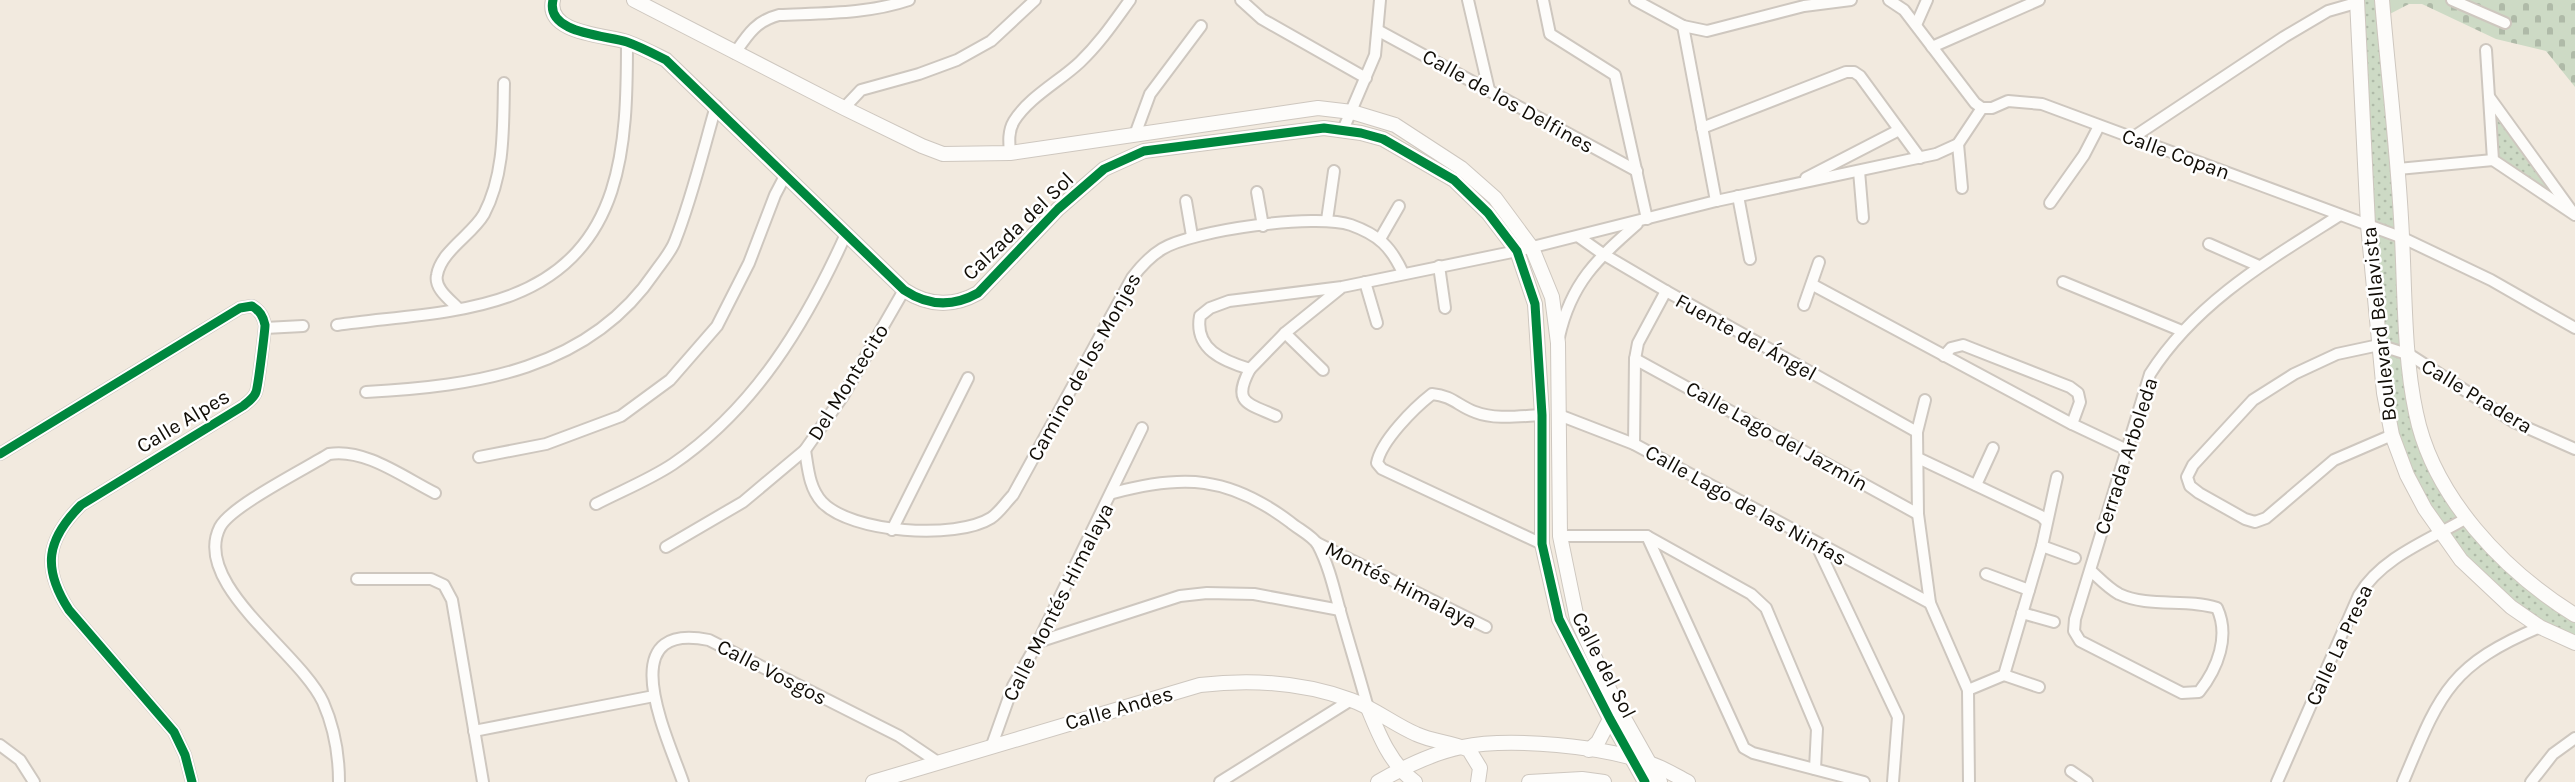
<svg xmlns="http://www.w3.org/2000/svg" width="2575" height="782" font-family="Karla,sans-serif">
  <defs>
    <pattern id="cemetery-stones" width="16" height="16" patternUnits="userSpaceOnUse" patternTransform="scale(1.5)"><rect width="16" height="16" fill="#cddac5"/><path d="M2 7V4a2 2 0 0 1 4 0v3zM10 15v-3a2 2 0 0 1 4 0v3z" fill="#afbaa8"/></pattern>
    <pattern id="park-dots" width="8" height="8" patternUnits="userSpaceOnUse" patternTransform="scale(1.5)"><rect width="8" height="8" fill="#cddac5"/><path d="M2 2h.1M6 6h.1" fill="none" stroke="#afbaa8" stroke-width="1.8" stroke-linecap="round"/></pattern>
  </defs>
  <rect width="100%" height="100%" fill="#f2eadf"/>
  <!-- cemetery -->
  <polygon fill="url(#cemetery-stones)" points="2382,0 2575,0 2575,87 2546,51 2496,39 2422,4 2409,4 2384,17"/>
  <!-- park -->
  <g fill="url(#park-dots)">
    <polygon points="2357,0 2382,0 2416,412 2465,519 2575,615 2575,643 2557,634 2461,560 2407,475 2379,345"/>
    <polygon points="2490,98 2575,215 2493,160"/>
  </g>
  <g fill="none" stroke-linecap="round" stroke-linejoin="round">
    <!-- street casing -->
    <g stroke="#cec7bf" stroke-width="14">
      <g id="street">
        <polyline points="1241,0 1262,19 1366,78"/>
        <polyline points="1468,0 1489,90"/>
        <polyline points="1543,0 1550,34 1615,75 1647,219"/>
        <polyline points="1635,0 1683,26 1707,31 1804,6 1851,0"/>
        <polyline points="1889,0 1904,10 1975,103 1982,108"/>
        <polyline points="2452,0 2505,23"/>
        <polyline points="1916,25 1927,0"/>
        <polyline points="1683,26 1716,201"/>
        <polyline points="1379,31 1637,171"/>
        <polyline points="1932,47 2039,0"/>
        <polyline points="2486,50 2493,160 2575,215"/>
        <path d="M735,53C748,34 756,21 779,15C823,13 868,14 909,0"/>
        <polyline points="2490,98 2571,210"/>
        <polyline points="844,108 861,90 919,74 957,60 991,41 1035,0"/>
        <polyline points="1982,108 1992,108 2008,101 2042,104 2403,238 2491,280 2575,328"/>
        <polyline points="1702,128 1846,72 1854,72 1860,76 1920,158"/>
        <polyline points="1343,130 1375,55 1380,0"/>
        <polyline points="1136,132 1150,94 1201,26"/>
        <polyline points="2132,138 2284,37 2328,11 2356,3"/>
        <polyline points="1958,144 1962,188"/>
        <path d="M1010,153C1009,142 1008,131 1014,121C1029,97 1060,81 1080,62C1100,43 1114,22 1130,0"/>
        <polyline points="2398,169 2493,160"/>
        <polyline points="1859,171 1863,218"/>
        <polyline points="1806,178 1899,130"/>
        <polyline points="1257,192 1263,226"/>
        <polyline points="1738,196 1750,259"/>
        <polyline points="1186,201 1192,236"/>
        <polyline points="2050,203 2084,155 2099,126"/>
        <polyline points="1327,220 1334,171"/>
        <polyline points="1579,237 1603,254 1666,291 1917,432"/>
        <polyline points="1380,239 1399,206"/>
        <polyline points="2209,244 2259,266"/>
        <polyline points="1439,266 1445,308"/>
        <polyline points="1365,282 1377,323"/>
        <polyline points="2063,282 2182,331"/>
        <polyline points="1813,285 2072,424 2125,449"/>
        <path d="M1342,287L1285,333L1250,369C1223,361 1194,349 1200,316L1210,308L1229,301L1342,287L1517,251L1716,201L1936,154L1958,144L1982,108"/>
        <polyline points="1804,305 1819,262"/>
        <path d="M458,308C449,299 434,288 437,275C441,251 472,235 484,214C505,174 503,127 504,83"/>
        <path d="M337,325C392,317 460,315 512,295C624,252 627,145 627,42"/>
        <polyline points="265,328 303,326"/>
        <polyline points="1285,333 1323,370"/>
        <path d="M1559,337C1571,283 1597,259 1637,224"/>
        <polyline points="1944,356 1951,348 1963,345 2070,387 2078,393 2080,402 2072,424"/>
        <polyline points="1635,359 1918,514"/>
        <path d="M1250,369C1232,403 1247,403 1276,416"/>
        <path d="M366,392C476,386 589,370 655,272C662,262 671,252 675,241C692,198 703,151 716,106"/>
        <polyline points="1925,400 1917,432 1918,514 1930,603 1968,690 1969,782"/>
        <path d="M1542,415C1521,416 1495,420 1475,412C1458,406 1453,396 1432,394C1414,408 1381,441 1377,463L1382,469L1542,544"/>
        <polyline points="1559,415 1634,444 1930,603"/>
        <polyline points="2392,435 2334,460 2266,518 2255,522 2245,519 2199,493 2190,486 2187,477 2193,465 2253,400 2294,374 2337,354 2379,345 2410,355 2514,422 2575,449"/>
        <polyline points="1634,444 1635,359 1638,343 1666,291"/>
        <path d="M805,450C808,468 809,488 822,502C851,533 956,540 991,518C999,513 1006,502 1013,495L1132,278C1141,266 1149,257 1162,249C1193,230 1317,213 1351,225C1379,235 1391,247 1403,273"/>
        <path d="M0,454L240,308L252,306C260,311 263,316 265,325C265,330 258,387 256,392C254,398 248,402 243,406L81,505C46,540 42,568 69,610L174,732L185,755L192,782"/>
        <polyline points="479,457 546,444 621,416 670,380 717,326 749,263 775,195 785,176"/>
        <polyline points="1918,458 2041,516 2046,521"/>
        <polyline points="1976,485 1993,448"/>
        <path d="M1113,493C1183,474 1229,476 1290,522C1298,529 1313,536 1318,545C1329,566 1334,589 1340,611C1349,643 1359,675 1368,708"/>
        <path d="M596,504C621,491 649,480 673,464C755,408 806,323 846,234"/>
        <polyline points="892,530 968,378"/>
        <polyline points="1560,536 1647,536 1751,594 1766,608 1817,729 1815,769"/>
        <polyline points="1647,536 1744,748 1753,753 1864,782"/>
        <polyline points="1317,543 1486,627"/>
        <polyline points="1816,544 1898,717 1893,782"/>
        <polyline points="2042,546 2075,558"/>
        <polyline points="666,547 743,502 805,450 843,396 904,290"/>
        <path d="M2090,570C2099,578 2108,588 2119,594C2149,608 2186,598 2217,608C2230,636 2218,668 2199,692L2182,693L2080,641L2074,631L2075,619L2150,374C2196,302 2269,260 2340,215"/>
        <polyline points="1986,574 2029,590"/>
        <polyline points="357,579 431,579 444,585 452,600 483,782"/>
        <polyline points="2022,613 2054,622"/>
        <polyline points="1038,642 1180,596 1207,593 1254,594 1340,610"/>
        <polyline points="2004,675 2039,687"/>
        <polyline points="1968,690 2004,675 2042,546 2057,477"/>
        <polyline points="474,731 654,696"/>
        <polyline points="0,745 20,760 34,782"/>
        <polyline points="992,745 1013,686 1038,642 1142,428"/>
        <polyline points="2071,771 2087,782"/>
        <path d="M339,782C339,755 334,727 323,702C300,652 191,584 220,527C231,506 305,469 329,454C365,448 403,477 435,493"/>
        <path d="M683,782C668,738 610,620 709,640L899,736L939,763"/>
        <polyline points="1220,782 1351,700"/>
        <path d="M2277,782L2359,595C2382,557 2429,540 2465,519"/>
        <path d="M2403,782C2440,694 2448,666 2540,627"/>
        <polyline points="2531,782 2553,754 2575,738"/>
      </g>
    </g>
    <!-- secondary casing -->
    <g stroke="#cec7bf" stroke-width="16">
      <g id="secondary">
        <path d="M553,0C545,34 606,35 627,42C641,47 654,54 666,60L904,290C928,306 953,307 978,293L1058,209L1104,169L1144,151L1324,128L1361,133L1383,139L1454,180L1488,213L1517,251L1535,304L1542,415V544L1559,619L1610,719L1645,782"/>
        <polyline points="634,0 844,108 922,146 943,154 1010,153 1318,108 1352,112 1395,125 1461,168 1495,198 1532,248 1552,297 1558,343 1560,536 1577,619 1616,704 1660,782"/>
        <polyline points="2357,0 2368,225 2384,393 2392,435 2407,475 2425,509 2461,560 2511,607 2540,627 2575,643"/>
        <path d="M2382,0C2388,73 2397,145 2401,218C2405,280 2403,353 2416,413C2433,497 2504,571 2575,615"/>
        <path d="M1368,708C1379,735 1391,765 1415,782"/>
        <polyline points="1589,750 1598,742 1610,719"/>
        <path d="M873,782L1200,685C1251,679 1302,682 1351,700C1374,708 1393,724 1416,734C1433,742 1452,742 1469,750L1480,768L1478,782"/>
        <path d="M1378,782C1404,767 1432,753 1462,747C1510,737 1605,746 1651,764C1664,768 1676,776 1688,782"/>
        <polyline points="1529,782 1582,779 1604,782"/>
      </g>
    </g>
    <!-- street -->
    <use href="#street" stroke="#fdfcfa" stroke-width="10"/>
    <!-- secondary -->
    <use href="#secondary" stroke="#fdfcfa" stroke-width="14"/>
    <!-- cycleway casing -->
    <g stroke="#fff" stroke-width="13">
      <g id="cycleway">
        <path d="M553,0C545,34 606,35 627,42C641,47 654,54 666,60L904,290C928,306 953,307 978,293L1058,209L1104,169L1144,151L1324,128L1361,133L1383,139L1454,180L1488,213L1517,251L1535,304L1542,415V544L1559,619L1610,719L1645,782"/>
        <path d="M0,454L240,308L252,306C260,311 263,316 265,325C265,330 258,387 256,392C254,398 248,402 243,406L81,505C46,540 42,568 69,610L174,732L185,755L192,782"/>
      </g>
    </g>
    <!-- cycleway -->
    <use href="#cycleway" stroke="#00873e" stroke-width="9"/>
  </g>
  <g text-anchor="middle" stroke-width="5" stroke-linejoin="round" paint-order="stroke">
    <!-- street labels -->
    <g font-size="21" fill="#110d06" stroke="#fff">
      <text transform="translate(1508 101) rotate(29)" y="7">Calle de los Delfines</text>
      <text transform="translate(2176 154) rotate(20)" y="7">Calle Copan</text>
      <text transform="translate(1018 226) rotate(-44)" y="7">Calzada del Sol</text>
      <text transform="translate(2379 324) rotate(-96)" y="7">Boulevard Bellavista</text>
      <text transform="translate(1746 337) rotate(29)" y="7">Fuente del Ángel</text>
      <text transform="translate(1084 367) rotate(-61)" y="7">Camino de los Monjes</text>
      <text transform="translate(848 382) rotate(-58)" y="7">Del Montecito</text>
      <text transform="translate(2477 396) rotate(31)" y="7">Calle Pradera</text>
      <text transform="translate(183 421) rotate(-31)" y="7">Calle Alpes</text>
      <text transform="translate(1777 436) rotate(29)" y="7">Calle Lago del Jazmín</text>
      <text transform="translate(2126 456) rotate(-72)" y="7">Cerrada Arboleda</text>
      <text transform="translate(1746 505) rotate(29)" y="7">Calle Lago de las Ninfas</text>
      <text transform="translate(1401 585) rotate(27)" y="7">Montés Himalaya</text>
      <text transform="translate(1058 602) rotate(-63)" y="7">Calle Montés Himalaya</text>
      <text transform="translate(2339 645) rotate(-65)" y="7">Calle La Presa</text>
      <text transform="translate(1604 665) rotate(63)" y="7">Calle del Sol</text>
      <text transform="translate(772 672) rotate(27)" y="7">Calle Vosgos</text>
      <text transform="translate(1119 708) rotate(-16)" y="7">Calle Andes</text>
    </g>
  </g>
</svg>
